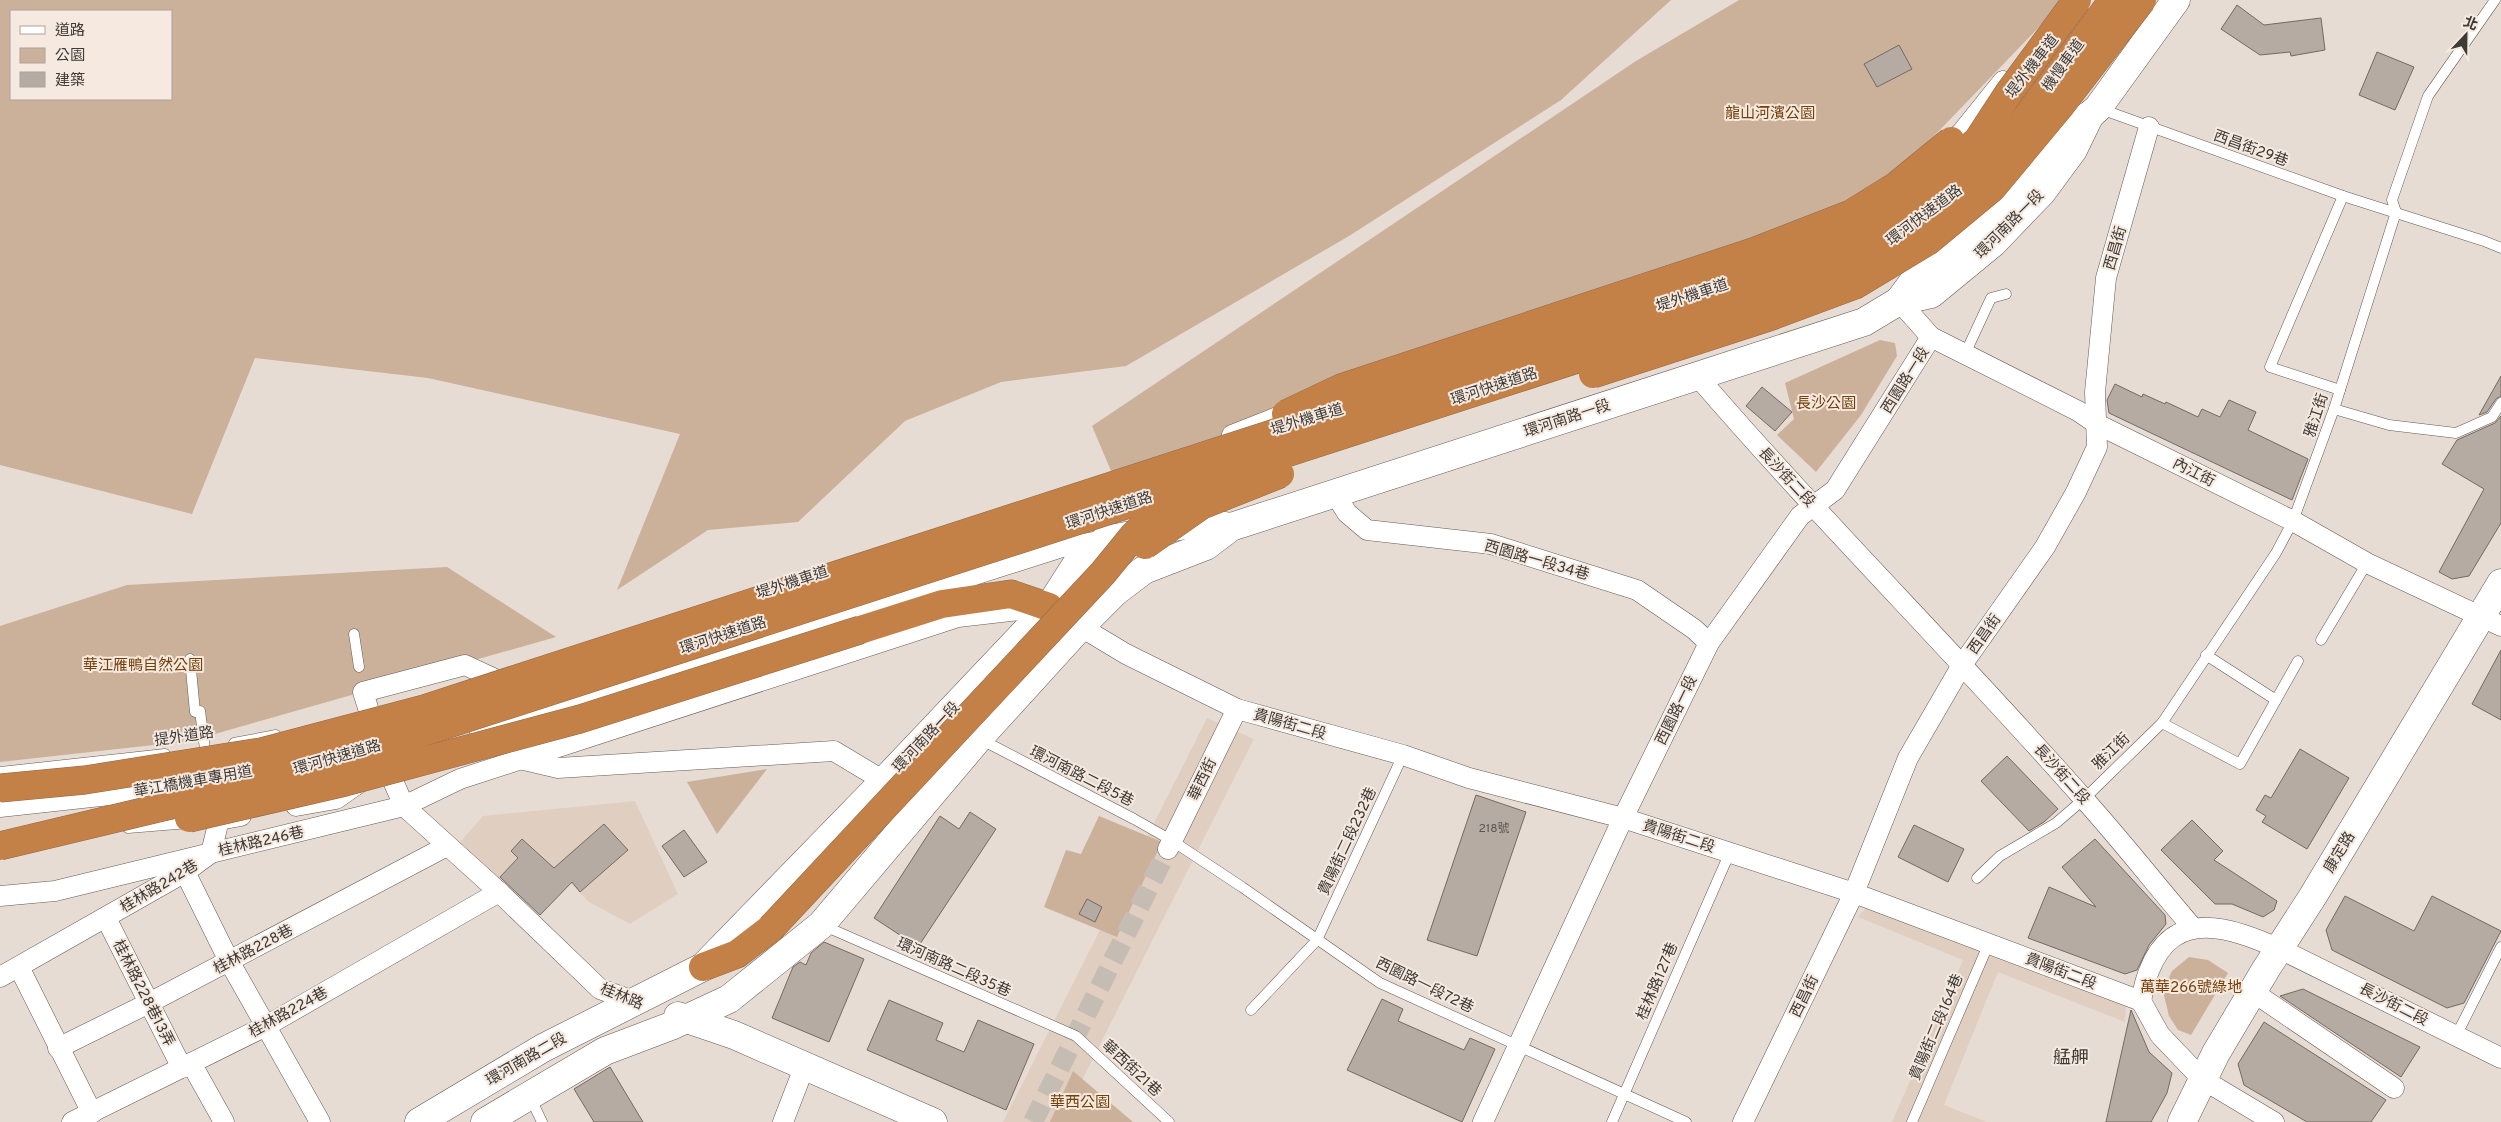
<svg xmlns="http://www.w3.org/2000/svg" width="2501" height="1122" font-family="Overpass,'Noto Sans TC',sans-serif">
  <rect width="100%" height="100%" fill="#e7dcd3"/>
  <!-- built -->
  <g fill="#e0cfc1">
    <polygon points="1207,718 1254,739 1061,1122 1003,1122"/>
    <polygon points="635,801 678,894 630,924 589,902 570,883 540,916 460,842 483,816"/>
    <polygon points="1866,908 2126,1003 2125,1022 1998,972 1944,1105 1987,1122 1892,1122 1963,960 1858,917"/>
  </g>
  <!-- green -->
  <g fill="#cbb09a" fill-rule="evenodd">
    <path d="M0,0H1671L1561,100L1349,236L1126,366L1001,382L905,421L798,522L708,530L617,590L680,434L428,378L255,358L192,514L0,465ZM11,11H171V99H11Z"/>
    <polygon points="1739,0 2065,0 1880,192 1114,478 1092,426 1636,61"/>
    <polygon points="1880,340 1895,343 1897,356 1861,415 1816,472 1777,435 1794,419 1785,383"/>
    <polygon points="447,567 556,637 190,741 0,762 0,626 127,585"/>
    <polygon points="767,769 717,834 687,782"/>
    <polygon points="1099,816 1162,842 1117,937 1044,907 1066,850 1081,854"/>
    <polygon points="2189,957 2208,960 2228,973 2191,1035 2178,1030 2169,1016 2163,991 2172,971"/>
    <polygon points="1073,1071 1133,1122 1050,1122"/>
  </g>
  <!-- building -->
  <g fill="#b6aba3" stroke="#746a62">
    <polygon points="2237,5 2264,25 2321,18 2325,50 2291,56 2290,52 2260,55 2221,29"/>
    <polygon points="1899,45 1912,69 1877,87 1864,64"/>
    <polygon points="2377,52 2414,67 2395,110 2359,95"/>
    <polygon points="2501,376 2501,396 2496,399 2487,412 2479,415"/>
    <polygon points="2115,384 2142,397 2143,394 2165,404 2166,402 2198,417 2202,409 2220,417 2229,400 2256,412 2248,430 2308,459 2292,500 2109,413 2107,400"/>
    <polygon points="1762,387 1792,412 1775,431 1746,406"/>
    <polygon points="2501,416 2501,523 2469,576 2452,579 2439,572 2484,489 2442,464 2457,440 2495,423"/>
    <polygon points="2501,650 2501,720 2472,704"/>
    <polygon points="2300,749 2349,778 2307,849 2262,822 2266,816 2256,810 2265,795 2271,798"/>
    <polygon points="2007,756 2058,809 2044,822 2029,831 1981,781"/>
    <polygon points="1476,795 1526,812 1477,956 1427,940"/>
    <polygon points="970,812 996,829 918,947 874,918 940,816 959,829"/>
    <polygon points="2192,820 2223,851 2214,860 2277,901 2274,910 2263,917 2232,904 2215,904 2161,850"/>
    <polygon points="604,824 628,850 580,892 572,882 540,915 500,877 518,858 511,851 522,839 554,868"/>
    <polygon points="1914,825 1964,849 1948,882 1898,857"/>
    <polygon points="684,830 707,862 684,877 662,846"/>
    <polygon points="2095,839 2165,915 2166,924 2149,945 2137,970 2125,974 2028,938 2049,887 2096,907 2062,867"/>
    <polygon points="2345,896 2414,931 2432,896 2501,931 2464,1003 2447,1008 2332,950 2326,930"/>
    <polygon points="1087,899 1102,907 1095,922 1079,914"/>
    <polygon points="824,942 864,959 829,1042 772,1018 793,967 800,962 806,965 811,953"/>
    <polygon points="2303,989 2420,1047 2401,1077 2280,996"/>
    <polygon points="1382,999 1403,1009 1398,1021 1464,1050 1470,1038 1495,1049 1462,1122 1347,1070"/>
    <polygon points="889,1000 943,1023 936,1040 964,1052 978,1020 1034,1044 1006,1110 867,1050"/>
    <polygon points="2131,1010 2149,1052 2172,1073 2167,1093 2151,1122 2106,1122"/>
    <polygon points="2264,1022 2386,1100 2371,1122 2307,1122 2244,1085 2238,1064"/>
    <polygon points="610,1067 643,1122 594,1122 574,1089"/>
  </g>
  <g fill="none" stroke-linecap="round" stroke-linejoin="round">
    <!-- street-tunnel -->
    <polyline stroke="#c5bcb4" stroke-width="20" stroke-dasharray="20 10" stroke-linecap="butt" points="1033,1122 1168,849"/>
    <!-- lane casing -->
    <g stroke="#645a53" stroke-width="11">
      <g id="lane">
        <polyline points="2098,108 2343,196 2484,241 2501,248"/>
        <polyline points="1965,354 1991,298 2006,294"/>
        <polyline points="2340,390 2270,367 2343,196"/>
        <polyline points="2334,409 2389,425 2456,433 2492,417 2501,403"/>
        <polyline points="354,634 359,667"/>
        <polyline points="2321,640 2367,563"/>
        <polyline points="2206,655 2276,700 2298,661"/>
        <polyline points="190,659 195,712 200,711 205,749"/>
        <polyline points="2162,723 2240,764 2276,700"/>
        <polyline points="980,739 1134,819 1171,840 1242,887 1380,983 1686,1122"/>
        <polyline points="234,743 276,735"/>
        <polyline points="0,772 165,754"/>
        <polyline points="128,828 189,823"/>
        <polyline points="1977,878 2000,856 2056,823 2084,799 2162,723 2276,553 2293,521 2334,409 2396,212 2392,200 2428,96 2495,0"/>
        <polyline points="822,925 1076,1036 1169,1122"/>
        <polyline points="1251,1010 1317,940 1403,755"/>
        <polyline points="2456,1036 2501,947"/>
        <polyline points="530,1097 542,1122"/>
        <polyline points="1612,1122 1730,852"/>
        <polyline points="1912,1122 1989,943"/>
      </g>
    </g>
    <!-- street casing -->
    <g stroke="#645a53" stroke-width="21">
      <g id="street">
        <polyline points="1942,152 1962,132 2003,81"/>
        <polyline points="1899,301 1931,337 2078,411 2097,424 2293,521 2367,563 2501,626"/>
        <path d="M1698,377C1822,521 1957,655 2083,798C2121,840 2156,885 2193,928"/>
        <polyline points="1232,435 1298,409"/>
        <polyline points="1334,492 1347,513 1367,530 1491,544 1637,590 1694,629 1709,643"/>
        <polyline points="1071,621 1126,654 1237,709 1403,755 1469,778 1623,818 1854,893 2141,1001 2160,1035 2202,1079 2274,1122"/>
        <polyline points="493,678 465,665 363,692 386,765 404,806 499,892 600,989 636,1002"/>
        <polyline points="480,733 1059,548 1105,540"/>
        <polyline points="524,760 558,768 834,751 884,781"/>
        <polyline points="296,806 336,799 359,783"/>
        <polyline points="0,807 128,793 255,769"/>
        <polyline points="1168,849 1237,709"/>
        <polyline points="185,872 229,961 320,1122"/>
        <polyline points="0,896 55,891 404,806 460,779 958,617 1046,607"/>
        <polyline points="106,918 182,1068"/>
        <polyline points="19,967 92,1113"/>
        <polyline points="0,977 185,872 211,853 219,820 241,816"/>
        <polyline points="2253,992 2394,1088"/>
        <path d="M2141,1001C2143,991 2145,980 2149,971C2174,906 2232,928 2280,949L2501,1058"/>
        <polyline points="58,1048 149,1003 447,846"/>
        <polyline points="191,1063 224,1122"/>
        <polyline points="72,1122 266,1026 499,892"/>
        <polyline points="783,1122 805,1065"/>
        <polyline points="1483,1122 1623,818 1709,643 1800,516 1835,490 1931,337"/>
        <polyline points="1743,1122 1854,893 1908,758 1962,665 2045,547 2076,492 2097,447 2095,392 2106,278 2149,127"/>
      </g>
    </g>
    <!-- secondary casing -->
    <g stroke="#645a53" stroke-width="29">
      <g id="secondary">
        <polyline points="1899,301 1918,275 1960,246 2014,197 2065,128 2090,115 2098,108 2176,0"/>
        <polyline points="678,1016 734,1035 933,1122"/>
        <polyline points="419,1122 543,1048 703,967 884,781 1049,607 1076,565 1105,540 1201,522 1231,527"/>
        <polyline points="485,1122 605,1051 671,1026 729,999 821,925 979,738 1080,627 1115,592 1144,570 1206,546 1231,527 1864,322 1899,301 1931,294 1993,243 2042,192 2073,150 2090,115"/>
        <polyline points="2182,1122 2216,1053 2266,969 2313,896 2501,583"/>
      </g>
    </g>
    <!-- highway casing -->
    <g stroke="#946842" stroke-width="29">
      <g id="highway">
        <polyline points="860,630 942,604 1011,594 1049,607"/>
        <polyline points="703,967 737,954 771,928"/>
      </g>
    </g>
    <!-- lane -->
    <use href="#lane" stroke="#fff" stroke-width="10"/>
    <!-- street -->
    <use href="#street" stroke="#fff" stroke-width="20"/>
    <!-- secondary -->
    <use href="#secondary" stroke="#fff" stroke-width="28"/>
    <!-- highway -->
    <use href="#highway" stroke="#c38148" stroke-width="28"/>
    <!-- highway-bridge casing -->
    <g stroke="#946842" stroke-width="29" stroke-linecap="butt">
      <g id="highway-bridge">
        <polyline points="1593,374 1769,317 1855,285 1928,241 1992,188 2061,105 2142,0"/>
        <polyline points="1286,414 1341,388 1753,252 1851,214 1896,186 1951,141"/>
        <polyline points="1145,545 1202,505 1280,474"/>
        <polyline points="0,788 85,780 261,752 424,709 1768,273 1863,232 1923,190 1978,140 2010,91 2077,0"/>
        <polyline points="189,818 345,782 580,719 860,630"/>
        <polyline points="0,846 163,807 405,738 1778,294 1880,249 1929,215 1980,171 2023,122 2113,0"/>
        <polyline points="771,928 1103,573 1134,535 1181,491"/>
      </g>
    </g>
    <!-- highway-bridge -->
    <use href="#highway-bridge" stroke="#c38148" stroke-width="28"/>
  </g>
  <g text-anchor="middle" stroke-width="4" stroke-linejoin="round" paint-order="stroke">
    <!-- number labels -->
    <g font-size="12" fill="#5c5651">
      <text x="1494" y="832">218號</text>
    </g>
    <!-- street labels -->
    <g font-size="15" fill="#3e3a36" stroke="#f5e9e0">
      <text transform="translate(2063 65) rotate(-54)" y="5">機慢車道</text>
      <text transform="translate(2032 66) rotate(-52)" y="5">堤外機車道</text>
      <text transform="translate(2251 148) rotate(20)" y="5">西昌街29巷</text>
      <text transform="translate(1924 215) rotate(-37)" y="5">環河快速道路</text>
      <text transform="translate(2009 224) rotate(-45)" y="5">環河南路一段</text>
      <text transform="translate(2115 248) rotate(-74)" y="5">西昌街</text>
      <text transform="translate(1692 295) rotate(-18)" y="5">堤外機車道</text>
      <text transform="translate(1905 380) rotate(-58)" y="5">西園路一段</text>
      <text transform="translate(1494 386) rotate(-18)" y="5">環河快速道路</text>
      <text transform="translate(2316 415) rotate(-72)" y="5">雅江街</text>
      <text transform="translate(1567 418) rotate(-18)" y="5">環河南路一段</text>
      <text transform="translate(1307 419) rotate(-17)" y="5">堤外機車道</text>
      <text transform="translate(2194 472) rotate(27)" y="5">內江街</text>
      <text transform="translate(1787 477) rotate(47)" y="5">長沙街二段</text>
      <text transform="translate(1109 510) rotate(-18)" y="5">環河快速道路</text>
      <text transform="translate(1537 560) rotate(16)" y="5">西園路一段34巷</text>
      <text transform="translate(792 582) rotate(-18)" y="5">堤外機車道</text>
      <text transform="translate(1984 634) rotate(-55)" y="5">西昌街</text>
      <text transform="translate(723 635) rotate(-18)" y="5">環河快速道路</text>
      <text transform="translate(1676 710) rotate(-64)" y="5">西園路一段</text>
      <text transform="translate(1290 724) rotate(16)" y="5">貴陽街二段</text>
      <text transform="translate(184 736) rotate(-8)" y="5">提外道路</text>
      <text transform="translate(926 737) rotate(-47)" y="5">環河南路一段</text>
      <text transform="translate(2111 751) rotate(-44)" y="5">雅江街</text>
      <text transform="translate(337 757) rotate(-16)" y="5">環河快速道路</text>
      <text transform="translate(2062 774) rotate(48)" y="5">長沙街二段</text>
      <text transform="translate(1082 776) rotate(27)" y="5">環河南路二段5巷</text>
      <text transform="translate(1202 779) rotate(-64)" y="5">華西街</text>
      <text transform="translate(193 781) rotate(-10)" y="5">華江橋機車專用道</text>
      <text transform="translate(1679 836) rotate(18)" y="5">貴陽街二段</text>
      <text transform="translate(261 841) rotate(-13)" y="5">桂林路246巷</text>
      <text transform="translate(1347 841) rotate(-65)" y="5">貴陽街二段232巷</text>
      <text transform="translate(2339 852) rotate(-59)" y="5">康定路</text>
      <text transform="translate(159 886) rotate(-31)" y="5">桂林路242巷</text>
      <text transform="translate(253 949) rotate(-28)" y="5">桂林路228巷</text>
      <text transform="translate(954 967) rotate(24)" y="5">環河南路二段35巷</text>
      <text transform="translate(2061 971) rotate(21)" y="5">貴陽街二段</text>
      <text transform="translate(1657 981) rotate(-67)" y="5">桂林路127巷</text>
      <text transform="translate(1425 985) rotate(26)" y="5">西園路一段72巷</text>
      <text transform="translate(144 993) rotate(63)" y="5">桂林路228巷13弄</text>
      <text transform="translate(622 996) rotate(22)" y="5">桂林路</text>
      <text transform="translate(1804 996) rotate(-64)" y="5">西昌街</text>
      <text transform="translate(2394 1004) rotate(27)" y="5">長沙街二段</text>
      <text transform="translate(288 1012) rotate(-29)" y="5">桂林路224巷</text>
      <text transform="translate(1936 1027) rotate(-67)" y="5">貴陽街二段164巷</text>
      <text transform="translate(526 1059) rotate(-30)" y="5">環河南路二段</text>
      <text transform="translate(1132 1068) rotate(43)" y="5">華西街21巷</text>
    </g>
    <!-- park labels -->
    <g font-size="15" fill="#744007" stroke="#f5e9e0">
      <text x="1770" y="118">龍山河濱公園</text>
      <text x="1826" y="408">長沙公園</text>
      <text x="143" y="670">華江雁鴨自然公園</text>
      <text x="2191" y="992">萬華266號綠地</text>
      <text x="1080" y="1107">華西公園</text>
    </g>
    <!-- quarter labels -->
    <g font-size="18" fill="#3e3a36" stroke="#f5e9e0">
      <text x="2071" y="1063">艋舺</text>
    </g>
  </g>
  <!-- legend -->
  <rect x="10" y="10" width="162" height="90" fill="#f5e9e0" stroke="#aca39c"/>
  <rect x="20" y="26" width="25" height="8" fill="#ffffff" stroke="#aca39c"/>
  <text x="55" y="35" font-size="15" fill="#3e3a36">道路</text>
  <rect x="20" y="48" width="25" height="15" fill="#cbb09a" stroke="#aca39c"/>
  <text x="55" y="60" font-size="15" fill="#3e3a36">公園</text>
  <rect x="20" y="72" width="25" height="15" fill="#b6aba3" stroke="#aca39c"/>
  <text x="55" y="85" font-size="15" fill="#3e3a36">建築</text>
  <!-- north arrow -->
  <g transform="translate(2466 35) rotate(22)" stroke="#f5e9e0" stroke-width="4" paint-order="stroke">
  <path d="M0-4L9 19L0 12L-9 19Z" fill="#3e3a36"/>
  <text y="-8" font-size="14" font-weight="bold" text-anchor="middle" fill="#3e3a36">北</text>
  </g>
</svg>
